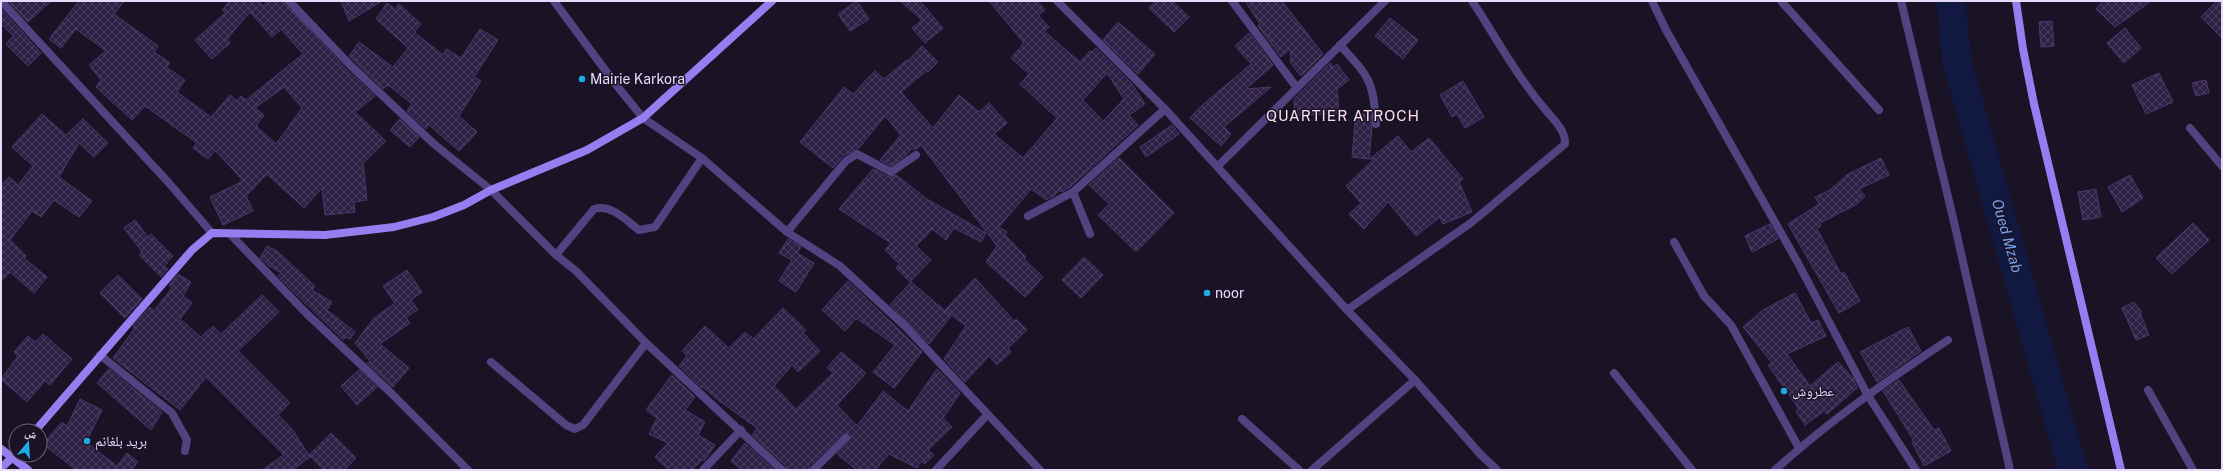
<svg xmlns="http://www.w3.org/2000/svg" width="2223" height="471" font-family="'Public Sans','Noto Naskh Arabic',sans-serif">
  <defs>
    <pattern id="building-cross-hatch" width="8" height="8" patternUnits="userSpaceOnUse"><rect width="8" height="8" fill="#2f2145"/><path d="M0 0l8 8M0 8l8-8" fill="none" stroke="#4d4161"/></pattern>
  </defs>
  <rect width="100%" height="100%" fill="#1a1326"/>
  <g fill="none" stroke-linecap="round" stroke-linejoin="round">
    <!-- river -->
    <polyline stroke="#111941" stroke-width="29" points="1951,1 1957,62 2073,470"/>
  </g>
  <!-- building -->
  <g fill="url(#building-cross-hatch)" stroke="#4b366e" fill-rule="evenodd">
    <polygon points="8,1 51,1 28,22"/>
    <path d="M79,1H124L114,14L158,46L154,52L170,63L166,67L185,80L177,92L211,117L230,95L237,101L241,96L246,100L303,54L281,29L272,37L250,12L227,39L230,43L212,59L195,40L225,13L222,10L230,1H258L263,6L268,1H284L347,70L375,96L355,112L386,141L363,163L367,200L354,202L355,212L325,215L322,188L304,208L267,174L246,196L253,211L223,225L210,197L243,181L215,150L208,159L193,148L197,143L145,106L132,120L96,87L101,80L89,65L106,51L76,29L61,48L49,39ZM284,87L302,108L276,144L256,126L264,115L255,108Z"/>
    <polygon points="341,1 382,1 349,21"/>
    <polygon points="857,1 869,19 850,31 838,14"/>
    <polygon points="900,1 920,1 943,28 925,43 912,28 922,20"/>
    <path d="M989,1H1037L1045,10L1038,15L1049,27L1044,31L1080,62L1090,51L1092,52L1096,48L1132,84L1145,104L1129,115L1138,125L1070,187L1061,192L1059,190L1055,195L1046,200L1031,189L999,227L1007,232L1005,235L1026,257L1024,259L1043,277L1025,297L986,262L997,246L921,145L915,150L912,148L906,155L891,166L880,160L901,135L885,116L858,149L843,156L833,168L800,142L844,87L853,94L875,71L884,79L907,60L908,61L922,46L938,62L928,72L926,71L901,92L933,128L959,95L979,112L989,103L1007,123L994,134L1023,158L1057,118L1020,84L1029,74L1011,58L1024,43ZM1107,73L1124,99L1103,121L1083,100Z"/>
    <polygon points="1156,1 1173,1 1189,17 1174,32 1149,8"/>
    <polygon points="1245,1 1282,1 1323,54 1301,76 1291,63 1290,49 1281,57 1258,26 1260,24"/>
    <polygon points="2103,1 2151,1 2115,27 2096,9"/>
    <polygon points="2217,1 2222,1 2222,38 2201,17"/>
    <polygon points="387,3 395,9 399,4 421,24 414,32 443,55 446,49 461,58 480,29 498,40 474,77 481,81 459,116 477,132 459,151 429,125 426,129 407,111 412,104 388,85 383,89 349,56 359,42 393,67 408,48 376,19"/>
    <polygon points="1,9 41,53 28,66 6,44 13,36 1,24"/>
    <polygon points="1390,18 1418,40 1403,59 1375,36"/>
    <polygon points="2052,21 2054,46 2041,47 2039,22"/>
    <polygon points="1118,22 1155,54 1138,74 1103,40"/>
    <polygon points="2125,28 2141,48 2124,63 2107,43"/>
    <polygon points="1249,33 1273,65 1246,89 1271,87 1224,127 1231,134 1221,146 1190,118 1200,107 1251,64 1235,46"/>
    <polygon points="1330,63 1333,67 1337,64 1349,80 1337,89 1339,113 1295,116 1294,99"/>
    <polygon points="2159,73 2173,102 2146,114 2132,85"/>
    <polygon points="2206,80 2209,93 2196,96 2192,83"/>
    <polygon points="1463,81 1484,117 1465,128 1457,114 1452,117 1440,95"/>
    <polygon points="1356,113 1370,115 1372,128 1369,159 1352,157"/>
    <polygon points="42,114 66,135 83,119 108,143 94,157 79,143 59,177 92,201 79,217 54,200 41,217 32,211 10,240 26,256 24,258 47,277 34,293 10,272 1,281 1,186 9,177 18,185 33,166 12,147"/>
    <polygon points="400,119 419,137 410,147 390,130"/>
    <polygon points="1172,125 1179,134 1146,157 1140,147"/>
    <polygon points="1398,136 1411,152 1429,138 1463,179 1459,182 1472,212 1443,224 1440,217 1416,236 1388,202 1364,229 1349,214 1361,203 1346,186 1374,159 1370,159"/>
    <polygon points="1119,158 1174,213 1136,252 1098,215 1109,204 1089,185"/>
    <polygon points="1881,158 1889,175 1859,189 1865,196 1857,204 1820,223 1821,226 1817,229 1841,274 1844,272 1860,301 1839,313 1788,224 1819,204 1815,197 1830,190 1848,174"/>
    <polygon points="873,169 889,177 896,175 927,199 986,233 981,242 954,228 946,240 932,229 916,246 931,260 910,282 896,268 899,264 885,250 891,243 839,209"/>
    <polygon points="2130,175 2143,198 2122,212 2108,187"/>
    <polygon points="2096,189 2101,217 2083,220 2078,192"/>
    <polygon points="135,220 148,237 151,234 173,256 164,266 168,269 161,277 139,255 142,252 124,228"/>
    <polygon points="2193,223 2209,240 2172,274 2156,258"/>
    <polygon points="1770,224 1778,239 1752,252 1745,236"/>
    <polygon points="788,239 801,247 797,253 814,263 796,292 779,281 792,260 779,253"/>
    <polygon points="267,246 277,251 315,286 312,290 332,302 327,310 355,332 350,339 346,337 343,340 278,276 281,273 268,265 260,258"/>
    <polygon points="1084,257 1103,275 1081,298 1062,280"/>
    <polygon points="407,270 422,292 411,300 418,310 406,317 410,323 380,344 409,368 393,387 367,363 370,361 355,343 374,318 395,303 383,286"/>
    <polygon points="178,274 191,282 183,296 192,303 180,319 201,337 213,326 221,334 262,295 279,312 238,351 290,403 278,415 292,429 310,457 293,470 262,470 284,455 206,377 180,410 113,358 135,328 133,326 150,307 154,311 172,288 169,285"/>
    <polygon points="118,275 142,299 125,318 100,293"/>
    <polygon points="975,278 1014,321 1016,319 1027,330 1008,348 1011,352 997,365 989,356 965,382 944,359 966,326 945,310"/>
    <polygon points="848,281 922,352 894,388 873,372 895,345 856,318 845,331 822,310"/>
    <polygon points="911,282 951,316 929,344 890,305"/>
    <polygon points="1795,293 1811,323 1818,320 1826,336 1787,354 1810,386 1838,362 1853,378 1857,388 1827,414 1824,411 1805,425 1796,411 1799,409 1768,365 1772,363 1743,327 1763,310"/>
    <polygon points="2134,302 2142,312 2140,313 2149,335 2136,340 2122,308"/>
    <polygon points="783,308 806,330 803,333 820,351 798,372 792,365 774,386 796,409 833,373 827,368 841,352 866,373 837,405 857,426 883,391 908,411 937,369 960,393 943,418 952,427 928,450 934,455 925,464 921,461 917,468 889,454 875,470 857,470 837,454 851,440 850,434 845,433 809,466 808,470 787,470 786,466 752,435 757,428 718,400 703,387 702,388 679,366 687,356 682,351 705,326 729,348 745,332 753,339"/>
    <polygon points="1908,327 1921,351 1877,382 1860,352"/>
    <polygon points="43,334 72,359 50,385 45,381 27,402 1,379 18,356 14,352 28,336 35,342"/>
    <polygon points="109,369 162,412 151,430 97,383"/>
    <polygon points="359,370 377,387 357,405 341,386"/>
    <polygon points="672,375 695,397 685,410 705,422 698,435 715,445 704,461 702,460 692,470 669,470 655,457 668,443 649,434 657,418 646,410"/>
    <polygon points="1899,380 1934,430 1939,428 1951,451 1924,466 1912,442 1914,441 1883,391"/>
    <polygon points="80,399 102,410 86,442 117,466 127,453 138,462 131,470 76,470 43,444 62,422 67,426"/>
    <polygon points="331,433 356,458 344,470 324,470 309,455"/>
    <polygon points="745,443 774,470 742,470 731,461"/>
  </g>
  <g fill="none" stroke-linecap="round" stroke-linejoin="round">
    <!-- street -->
    <g stroke="#514380" stroke-width="8">
      <polyline points="1,1 168,182 212,233"/>
      <polyline points="289,1 351,66 434,144 491,190 556,255 576,271 646,343 782,470"/>
      <polyline points="554,1 617,86 643,118 702,158 787,232 840,266 906,327 1040,470"/>
      <polyline points="1057,1 1165,109 1347,310 1415,380 1481,455 1497,470"/>
      <polyline points="1232,1 1297,88"/>
      <polyline points="1652,1 1666,30 1798,263 1867,394 1916,470"/>
      <polyline points="1781,1 1879,110"/>
      <polyline points="1901,1 1954,222 2010,470"/>
      <path d="M1340,45C1368,76 1374,80 1376,124"/>
      <polyline points="2190,128 2222,166"/>
      <polyline points="1218,166 1385,1"/>
      <polyline points="1073,192 1090,234"/>
      <polyline points="1028,216 1073,192 1165,109"/>
      <polyline points="787,232 846,161 857,154 891,172 916,155"/>
      <polyline points="230,234 307,314 389,391 468,470"/>
      <polyline points="1674,242 1704,296 1731,325 1799,448"/>
      <path d="M556,255L594,209C611,204 626,220 639,230L655,227L702,158"/>
      <path d="M1347,310L1472,222L1565,144C1566,130 1552,118 1544,108C1516,75 1496,37 1472,1"/>
      <polyline points="100,355 172,413 187,440 185,451"/>
      <polyline points="491,362 566,425 575,429 583,425 646,343"/>
      <polyline points="1614,373 1692,470"/>
      <polyline points="2148,390 2193,470"/>
      <polyline points="1242,419 1299,470"/>
      <polyline points="703,470 741,430"/>
      <polyline points="813,470 846,438"/>
      <polyline points="936,470 987,415"/>
      <polyline points="1312,470 1415,380"/>
      <path d="M1775,470C1829,421 1888,380 1948,340"/>
    </g>
    <!-- secondary -->
    <g stroke="#967ef0" stroke-width="8">
      <polyline points="2016,1 2023,49 2034,104 2121,470"/>
      <polyline points="35,431 192,250 212,233 325,235 394,227 433,217 464,205 491,190 587,150 643,118 772,1"/>
      <polyline points="1,449 28,470"/>
      <polyline points="1,468 16,454"/>
    </g>
  </g>
  <!-- markers -->
  <g fill="#1face4" stroke="#1a1326" stroke-width="1.5">
    <circle cx="582" cy="79" r="4"/>
    <circle cx="1207" cy="293" r="4"/>
    <circle cx="1784" cy="391" r="4"/>
    <circle cx="87" cy="441" r="4"/>
  </g>
  <g text-anchor="middle" stroke-width="3" stroke-linejoin="round" paint-order="stroke">
    <!-- poi labels -->
    <g font-size="14" fill="#e5dcfb" stroke="#1a1326" text-anchor="start">
      <text x="590" y="84">Mairie Karkora</text>
      <text x="1215" y="298">noor</text>
      <text x="1792" y="396">عطروش</text>
      <text x="95" y="446">بريد بلغانم</text>
    </g>
    <!-- neighbourhood labels -->
    <g font-size="15" letter-spacing="1" fill="#fbdeeb" stroke="#1a1326">
      <text x="1343" y="121">QUARTIER ATROCH</text>
    </g>
    <!-- water labels -->
    <g font-size="15" font-style="italic" fill="#76a0ef" stroke="#1a1326">
      <text transform="translate(2007 236) rotate(74)" y="5">Oued Mzab</text>
    </g>
  </g>
  <!-- border -->
  <rect width="2223" height="471" fill="none" stroke="#e5dcfb" stroke-width="4"/>
  <!-- north arrow -->
  <g transform="translate(28 443) rotate(18)"><circle r="19" fill="#1a1326" stroke="#6b637b"/>
  <path d="M0-3L7 15L0 10L-7 15Z" fill="#1face4"/>
  <text y="-6" font-size="11" font-weight="bold" text-anchor="middle" fill="#e5dcfb">ش</text>
  </g>
</svg>
